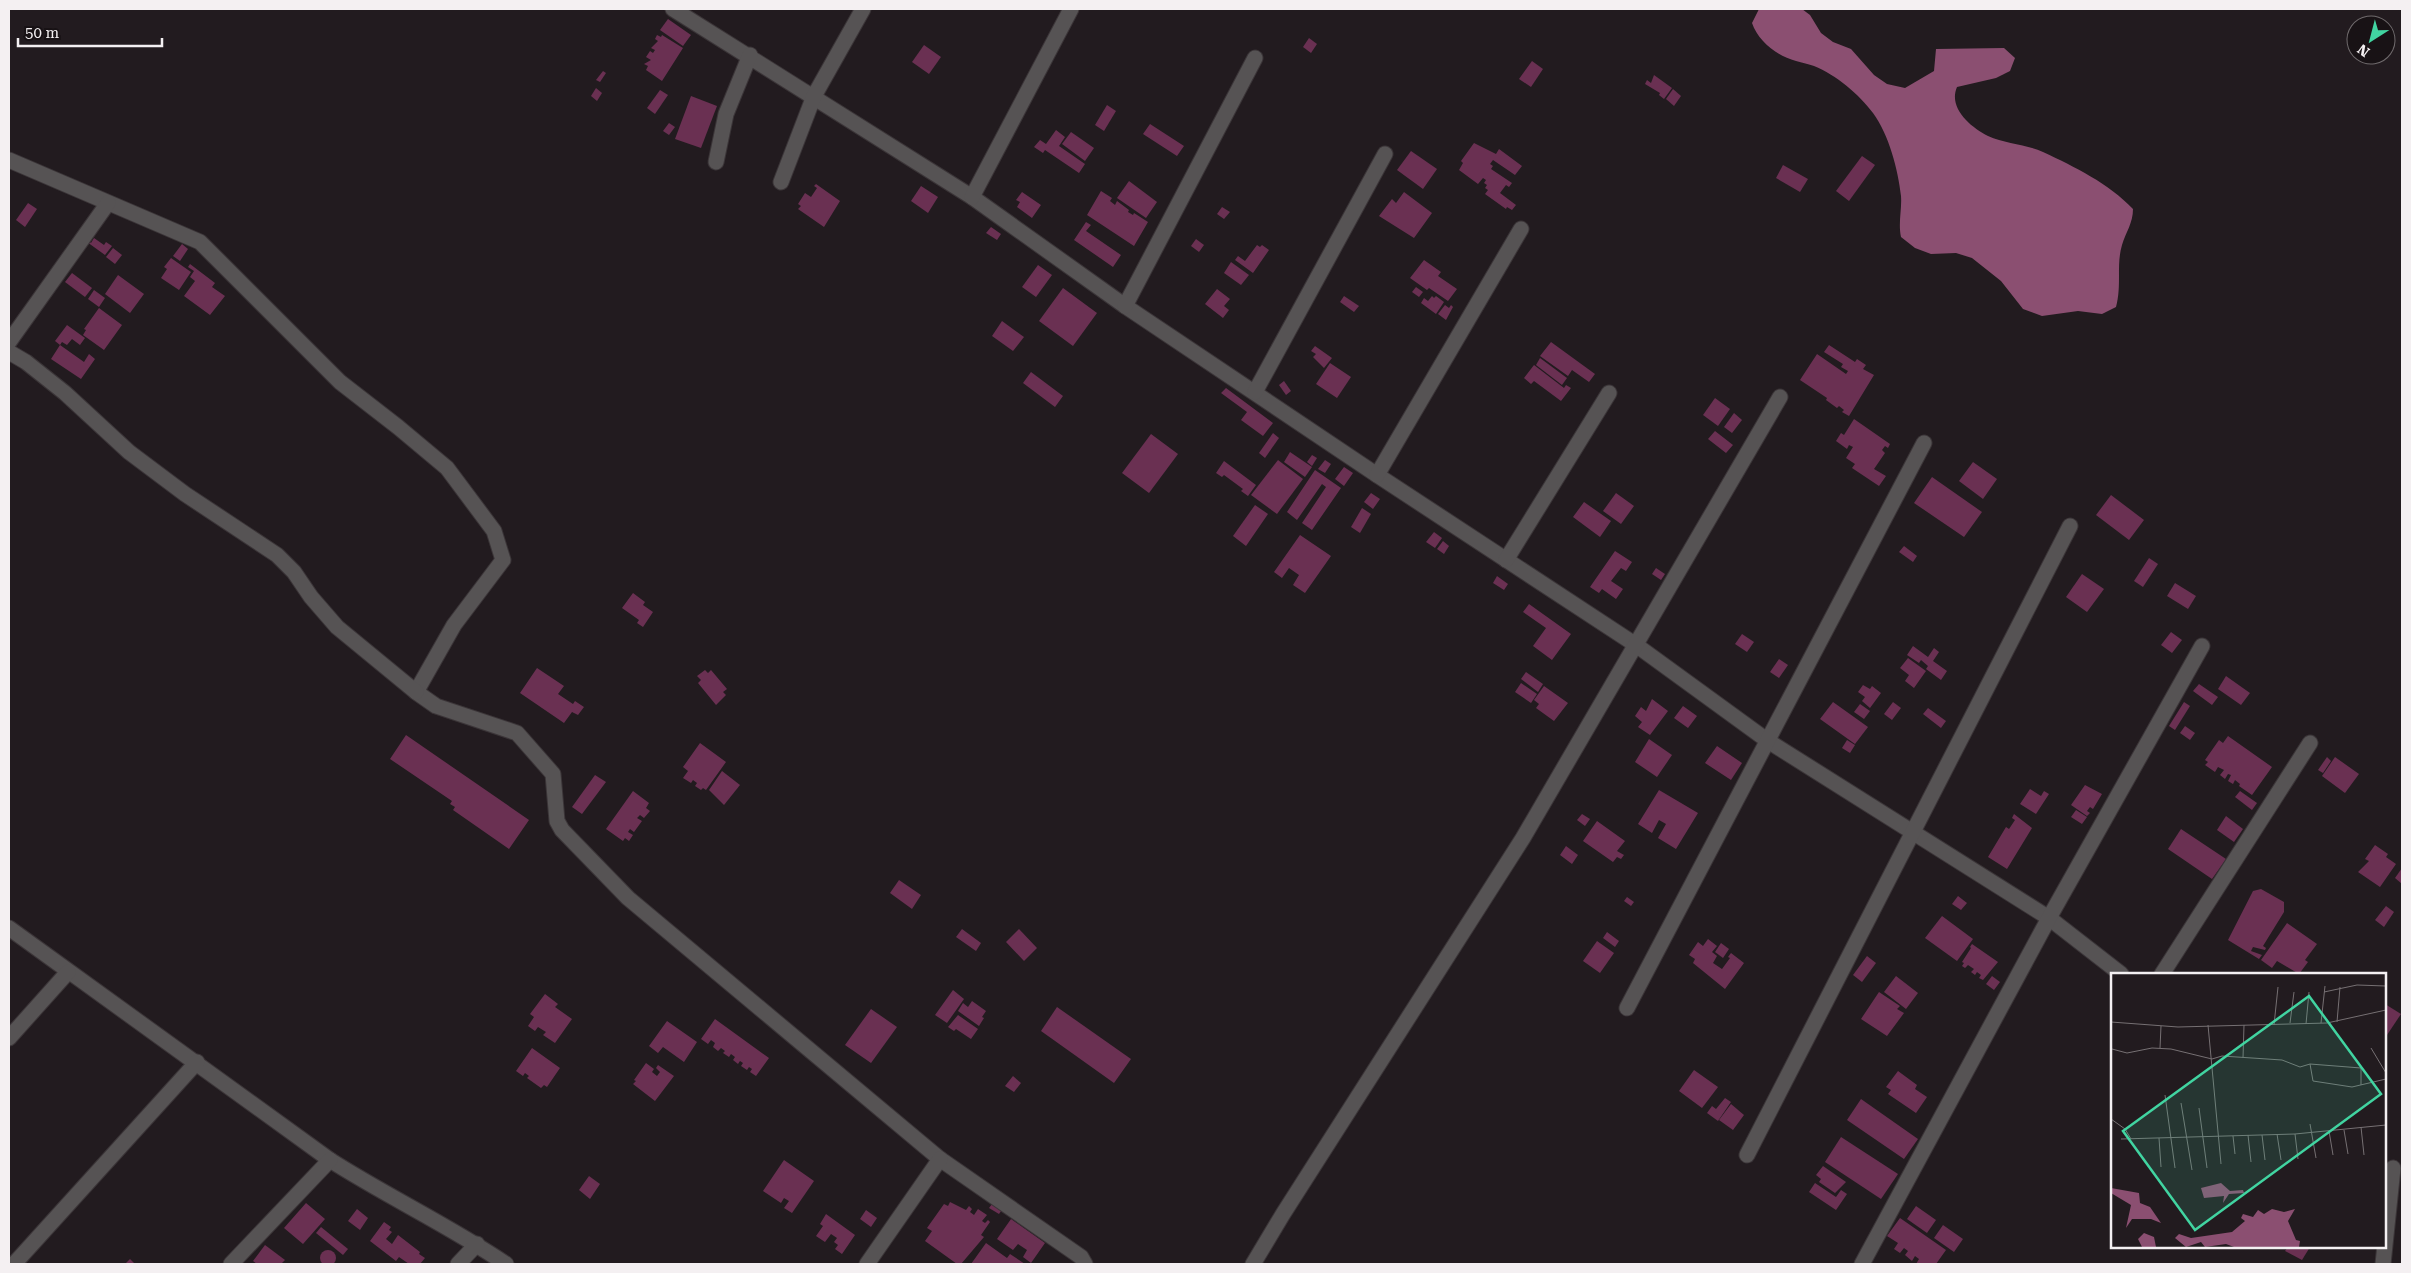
<svg xmlns="http://www.w3.org/2000/svg" width="2411" height="1273" font-family="'Roboto Serif',serif">
  <rect width="100%" height="100%" fill="#221b1f"/>
  <!-- water -->
  <path fill="#8b4f71" d="M1759,9H1802L1810,15L1821,33L1833,42L1851,49L1874,75L1887,84L1905,88L1934,71L1936,49L2004,48L2015,58L2010,71L1996,78L1957,87C1948,108 1970,127 1988,136C2005,144 2026,144 2043,152C2075,167 2108,183 2133,209C2133,223 2126,232 2122,245C2116,265 2122,285 2116,307L2102,314L2078,311L2042,316L2023,309L2001,281L1972,258L1956,253L1931,254L1915,248L1901,237C1898,223 1902,210 1901,196C1898,169 1889,135 1873,113C1859,94 1836,75 1814,66C1809,64 1802,63 1796,61C1777,56 1758,41 1752,23Z"/>
  <!-- building -->
  <g fill="#6a3052">
    <polygon points="668,19 691,35 683,46 660,30"/>
    <polygon points="657,35 661,37 662,35 683,48 662,81 646,70 648,66 644,64 651,60 646,57 650,51 653,53 655,50 651,48 658,41 655,39"/>
    <polygon points="1309,38 1317,44 1311,53 1303,47"/>
    <polygon points="924,45 941,57 929,74 912,62"/>
    <polygon points="1532,61 1543,69 1531,87 1519,79"/>
    <polygon points="603,71 606,73 600,82 596,80"/>
    <polygon points="1654,75 1672,88 1664,99 1659,95 1660,93 1645,84 1647,80 1651,83"/>
    <polygon points="596,88 602,93 597,101 591,96"/>
    <polygon points="1673,89 1681,96 1674,106 1666,99"/>
    <polygon points="660,90 668,95 655,114 647,108"/>
    <polygon points="691,96 717,106 701,148 675,139"/>
    <polygon points="1107,105 1116,111 1104,131 1095,125"/>
    <polygon points="669,123 675,127 669,135 663,131"/>
    <polygon points="1150,124 1184,146 1177,156 1143,134"/>
    <polygon points="1056,130 1065,137 1059,146 1085,164 1079,173 1045,150 1043,153 1034,147 1040,140 1046,144"/>
    <polygon points="1071,132 1094,148 1085,161 1062,144"/>
    <polygon points="1474,143 1496,154 1499,149 1522,166 1515,175 1493,160 1490,164 1493,166 1491,169 1512,183 1509,187 1506,185 1500,193 1516,205 1512,210 1507,207 1506,209 1485,194 1488,190 1485,188 1487,185 1484,183 1486,180 1483,178 1478,184 1459,170 1463,163 1461,161"/>
    <polygon points="1411,151 1437,169 1423,189 1397,170"/>
    <polygon points="1862,156 1875,165 1849,201 1836,191"/>
    <polygon points="1783,165 1808,179 1800,192 1776,178"/>
    <polygon points="1129,181 1157,202 1146,218 1117,198"/>
    <polygon points="816,184 840,201 824,227 798,209 801,206 798,204 805,193 811,197 817,188 814,186"/>
    <polygon points="921,186 938,197 928,213 911,201"/>
    <polygon points="1101,191 1112,198 1110,201 1115,205 1117,201 1129,210 1128,212 1133,215 1134,213 1148,222 1134,246 1087,215"/>
    <polygon points="1022,192 1041,205 1032,218 1017,207 1020,202 1016,200"/>
    <polygon points="1404,192 1432,213 1414,238 1379,216 1392,199 1396,203"/>
    <polygon points="28,203 37,209 25,227 16,220"/>
    <polygon points="1222,207 1230,212 1224,219 1217,214"/>
    <polygon points="1086,222 1091,225 1086,231 1121,255 1113,267 1074,240"/>
    <polygon points="991,227 1001,234 997,240 986,233"/>
    <polygon points="94,238 104,245 106,242 112,246 105,255 87,242 88,240 91,243"/>
    <polygon points="1196,239 1204,245 1199,252 1191,246"/>
    <polygon points="182,244 188,249 180,261 173,256"/>
    <polygon points="1257,245 1260,247 1262,245 1269,250 1253,273 1235,260 1238,256 1245,261"/>
    <polygon points="113,248 122,255 115,264 106,257"/>
    <polygon points="171,258 191,272 179,290 161,278 167,269 164,267"/>
    <polygon points="1424,260 1441,272 1438,276 1457,289 1448,301 1429,288 1427,290 1410,278"/>
    <polygon points="1231,262 1249,275 1241,285 1224,273"/>
    <polygon points="190,264 215,283 212,287 225,296 210,315 184,296 195,281 190,277 194,271 188,267"/>
    <polygon points="1038,265 1052,275 1036,297 1022,287"/>
    <polygon points="72,273 92,288 85,297 65,282"/>
    <polygon points="118,275 144,294 130,313 105,294"/>
    <polygon points="1416,287 1423,292 1419,297 1412,292"/>
    <polygon points="1063,288 1097,313 1073,346 1039,321"/>
    <polygon points="1217,289 1230,299 1224,306 1229,310 1223,318 1205,304"/>
    <polygon points="94,290 105,298 99,307 88,299"/>
    <polygon points="1344,296 1359,306 1354,312 1340,302"/>
    <polygon points="1432,296 1434,298 1436,296 1444,302 1436,314 1421,303 1424,298 1428,301"/>
    <polygon points="1445,305 1449,308 1451,305 1453,307 1446,320 1438,314"/>
    <polygon points="99,308 122,325 104,350 83,335 86,330 84,329"/>
    <polygon points="1002,321 1024,337 1013,351 992,336"/>
    <polygon points="67,325 85,338 80,345 72,339 67,345 62,342 60,345 55,341"/>
    <polygon points="1551,342 1595,374 1589,382 1572,370 1568,376 1540,356"/>
    <polygon points="60,345 84,362 89,354 95,359 81,379 51,359"/>
    <polygon points="1829,345 1855,362 1857,359 1866,365 1863,369 1874,375 1849,416 1842,412 1844,410 1839,406 1837,408 1826,400 1827,398 1800,380 1817,354 1846,374 1848,371 1841,367 1843,364 1824,352"/>
    <polygon points="1315,346 1332,358 1324,368 1313,357 1316,354 1311,351"/>
    <polygon points="1540,358 1567,378 1562,385 1536,365"/>
    <polygon points="1330,363 1351,377 1337,398 1316,384"/>
    <polygon points="1534,365 1564,388 1566,385 1571,388 1561,401 1534,381 1531,384 1524,378"/>
    <polygon points="1031,372 1063,396 1055,407 1023,383"/>
    <polygon points="1284,381 1291,391 1286,395 1279,385"/>
    <polygon points="1226,388 1273,423 1263,436 1241,420 1247,412 1221,393"/>
    <polygon points="1715,398 1730,409 1718,426 1703,415"/>
    <polygon points="1734,413 1742,420 1732,433 1724,427"/>
    <polygon points="1854,419 1890,444 1888,448 1885,446 1882,450 1885,453 1874,469 1886,476 1879,486 1852,468 1855,464 1846,458 1853,447 1849,445 1847,449 1836,441 1841,433 1844,435"/>
    <polygon points="1715,431 1733,445 1726,453 1708,439"/>
    <polygon points="1273,433 1279,438 1265,458 1259,453"/>
    <polygon points="1151,434 1178,454 1149,493 1122,473"/>
    <polygon points="1290,452 1312,467 1305,477 1284,462"/>
    <polygon points="1312,455 1317,458 1312,466 1307,462"/>
    <polygon points="1278,460 1303,479 1277,514 1251,495"/>
    <polygon points="1325,460 1331,464 1325,473 1318,469"/>
    <polygon points="1224,461 1256,485 1248,496 1241,491 1243,489 1224,475 1222,477 1216,473"/>
    <polygon points="1973,462 1997,479 1983,499 1959,481"/>
    <polygon points="1344,467 1353,473 1344,486 1335,479"/>
    <polygon points="1315,470 1341,488 1312,530 1302,523 1326,487 1322,484 1297,520 1287,512"/>
    <polygon points="1932,477 1982,512 1964,537 1914,503"/>
    <polygon points="1371,493 1380,499 1373,509 1364,502"/>
    <polygon points="1616,493 1634,506 1621,524 1603,511"/>
    <polygon points="2111,495 2144,520 2129,540 2096,515"/>
    <polygon points="1584,502 1611,521 1600,537 1573,517"/>
    <polygon points="1255,505 1268,514 1246,546 1233,536"/>
    <polygon points="1362,508 1371,514 1360,533 1351,527"/>
    <polygon points="1434,532 1442,538 1435,548 1426,542"/>
    <polygon points="1300,535 1331,556 1305,593 1293,585 1299,575 1289,568 1282,578 1274,572"/>
    <polygon points="1443,541 1449,546 1444,554 1437,549"/>
    <polygon points="1904,546 1917,556 1913,562 1899,552"/>
    <polygon points="1615,551 1632,562 1626,571 1621,568 1611,581 1623,589 1616,599 1602,589 1599,593 1590,587"/>
    <polygon points="2149,558 2158,564 2143,587 2134,581"/>
    <polygon points="1656,568 1665,574 1661,580 1652,574"/>
    <polygon points="2082,574 2104,589 2087,612 2066,597"/>
    <polygon points="1497,576 1508,584 1504,590 1493,583"/>
    <polygon points="2175,583 2196,596 2188,609 2167,596"/>
    <polygon points="633,593 645,602 643,605 653,612 643,627 637,623 639,620 622,608"/>
    <polygon points="1529,604 1571,634 1552,660 1533,646 1546,628 1523,612"/>
    <polygon points="2171,632 2182,640 2172,653 2161,645"/>
    <polygon points="1742,634 1754,642 1747,652 1735,644"/>
    <polygon points="1913,646 1928,657 1934,648 1939,652 1933,661 1947,671 1941,680 1926,669 1928,666 1921,660 1919,663 1907,655"/>
    <polygon points="1908,658 1926,671 1914,688 1905,681 1909,675 1900,668"/>
    <polygon points="1779,659 1788,665 1779,678 1770,672"/>
    <polygon points="537,668 564,686 558,694 573,704 575,701 584,707 578,715 572,712 564,723 520,693"/>
    <polygon points="705,670 708,673 711,670 727,689 723,692 726,695 716,705 698,683 701,680 697,676"/>
    <polygon points="1526,672 1543,684 1538,692 1521,679"/>
    <polygon points="2226,676 2250,693 2241,705 2218,689"/>
    <polygon points="1521,683 1537,694 1531,703 1515,692"/>
    <polygon points="2199,684 2218,697 2212,705 2193,691"/>
    <polygon points="1863,685 1870,689 1872,686 1881,693 1870,708 1862,701 1865,697 1858,692"/>
    <polygon points="1544,686 1568,703 1554,721 1536,708 1539,704 1534,700"/>
    <polygon points="1652,699 1668,711 1650,735 1638,727 1642,722 1635,716 1641,707 1646,711"/>
    <polygon points="1833,702 1868,727 1855,744 1820,719"/>
    <polygon points="1893,702 1901,708 1892,720 1884,714"/>
    <polygon points="2184,702 2190,706 2175,730 2169,726"/>
    <polygon points="1860,704 1870,711 1864,719 1854,712"/>
    <polygon points="1683,706 1697,716 1688,728 1674,718"/>
    <polygon points="1928,708 1946,721 1941,728 1923,714"/>
    <polygon points="2185,726 2195,733 2190,740 2180,733"/>
    <polygon points="406,735 529,820 509,849 453,810 455,807 450,804 452,801 390,759"/>
    <polygon points="2228,736 2272,767 2252,795 2239,786 2240,784 2235,780 2233,784 2228,781 2231,775 2228,774 2225,779 2220,775 2224,770 2218,767 2215,772 2205,765 2208,762 2205,760 2219,740 2223,743"/>
    <polygon points="1649,739 1672,755 1657,777 1635,762"/>
    <polygon points="1847,740 1855,745 1850,753 1842,748"/>
    <polygon points="700,743 726,762 706,790 703,788 701,790 695,786 697,783 693,780 691,783 683,778 688,771 683,767"/>
    <polygon points="1717,746 1742,763 1731,780 1705,763"/>
    <polygon points="2327,757 2331,761 2323,773 2318,770"/>
    <polygon points="2335,757 2359,774 2345,793 2322,776"/>
    <polygon points="722,771 740,785 724,805 709,790"/>
    <polygon points="595,775 606,782 582,814 572,807"/>
    <polygon points="2085,785 2102,794 2093,809 2090,807 2087,811 2090,813 2087,816 2071,805"/>
    <polygon points="2030,789 2041,796 2044,791 2049,794 2036,814 2020,804"/>
    <polygon points="1659,790 1698,813 1676,849 1658,838 1666,824 1659,820 1652,833 1638,824"/>
    <polygon points="633,791 649,803 646,808 650,811 644,818 640,815 637,818 642,821 634,832 630,829 628,832 633,835 629,841 625,838 623,841 606,829"/>
    <polygon points="2240,791 2257,803 2252,810 2235,797"/>
    <polygon points="2076,810 2087,817 2082,824 2071,817"/>
    <polygon points="1582,814 1590,819 1585,826 1577,820"/>
    <polygon points="2014,814 2032,828 2007,869 1988,857 2006,827 2009,829 2015,820 2012,818"/>
    <polygon points="2226,816 2243,829 2234,842 2217,830"/>
    <polygon points="1597,821 1625,841 1617,851 1624,855 1621,859 1617,857 1613,862 1583,841"/>
    <polygon points="2181,829 2226,859 2212,879 2168,849"/>
    <polygon points="2375,845 2388,854 2386,857 2396,864 2380,887 2358,872 2369,861 2365,859"/>
    <polygon points="1566,846 1578,855 1572,864 1560,855"/>
    <polygon points="2402,868 2402,884 2395,878"/>
    <polygon points="899,880 921,895 912,909 890,893"/>
    <polygon points="2261,889 2284,902 2284,912 2263,946 2266,948 2265,950 2253,947 2251,951 2262,955 2259,959 2228,940 2253,891"/>
    <polygon points="1958,896 1967,903 1961,910 1952,904"/>
    <polygon points="1627,897 1634,902 1631,906 1624,901"/>
    <polygon points="2386,906 2394,912 2384,927 2375,920"/>
    <polygon points="1942,916 1973,939 1957,961 1925,938"/>
    <polygon points="2287,923 2317,944 2305,960 2308,962 2299,974 2277,961 2272,968 2261,960"/>
    <polygon points="962,929 981,943 976,951 956,937"/>
    <polygon points="1019,929 1037,948 1024,961 1006,942"/>
    <polygon points="1607,932 1619,941 1615,947 1603,938"/>
    <polygon points="1708,939 1717,946 1712,952 1717,956 1713,963 1722,969 1730,958 1728,957 1731,953 1744,963 1725,989 1693,963 1695,959 1689,955 1698,942 1703,946"/>
    <polygon points="1597,941 1614,953 1600,973 1583,961"/>
    <polygon points="1721,943 1729,949 1723,958 1715,952"/>
    <polygon points="1972,944 1998,962 1983,980 1979,978 1981,975 1977,972 1975,975 1971,972 1974,969 1968,965 1965,968 1962,966 1964,963 1962,962 1971,948 1970,947"/>
    <polygon points="1867,956 1876,963 1862,982 1853,975"/>
    <polygon points="1896,976 1918,993 1906,1009 1884,992"/>
    <polygon points="1992,976 2000,982 1994,990 1986,984"/>
    <polygon points="953,990 964,999 947,1023 935,1015"/>
    <polygon points="1879,992 1900,1006 1897,1009 1904,1013 1887,1036 1861,1019"/>
    <polygon points="545,994 558,1004 555,1007 572,1019 555,1043 543,1035 546,1032 538,1027 535,1031 528,1026 534,1017 530,1014"/>
    <polygon points="972,1001 986,1011 982,1017 984,1018 979,1026 958,1011 963,1003 968,1007"/>
    <polygon points="2385,1004 2401,1014 2385,1038"/>
    <polygon points="1057,1007 1131,1059 1114,1083 1041,1031"/>
    <polygon points="871,1009 897,1027 871,1063 845,1045"/>
    <polygon points="958,1015 978,1029 971,1039 956,1029 954,1031 948,1027"/>
    <polygon points="715,1019 769,1058 756,1076 750,1072 752,1069 749,1067 747,1070 741,1066 743,1063 740,1061 738,1064 733,1060 735,1057 731,1054 729,1057 723,1053 725,1051 721,1048 718,1051 713,1047 715,1043 711,1040 708,1044 701,1039"/>
    <polygon points="667,1021 697,1042 684,1062 663,1047 658,1053 649,1046"/>
    <polygon points="532,1048 560,1068 547,1087 544,1085 541,1088 527,1078 529,1076 525,1073 523,1076 516,1071"/>
    <polygon points="646,1063 654,1069 652,1072 657,1076 660,1072 656,1068 658,1065 674,1076 655,1101 633,1084 636,1081 634,1080"/>
    <polygon points="1694,1070 1718,1087 1702,1108 1679,1091"/>
    <polygon points="1898,1071 1917,1085 1915,1089 1927,1097 1916,1113 1888,1094 1891,1090 1886,1087"/>
    <polygon points="1013,1076 1021,1083 1014,1092 1005,1086"/>
    <polygon points="1725,1098 1731,1102 1718,1121 1707,1113 1712,1106 1716,1109"/>
    <polygon points="1861,1099 1918,1139 1904,1159 1847,1120"/>
    <polygon points="1731,1104 1744,1115 1733,1130 1719,1120"/>
    <polygon points="1841,1137 1898,1174 1881,1199 1825,1162"/>
    <polygon points="784,1160 814,1181 792,1213 784,1208 789,1201 784,1198 781,1203 763,1191"/>
    <polygon points="1823,1166 1846,1182 1835,1193 1819,1182 1821,1179 1816,1175"/>
    <polygon points="589,1176 600,1184 590,1199 579,1190"/>
    <polygon points="1815,1183 1836,1197 1841,1190 1847,1194 1836,1210 1809,1192"/>
    <polygon points="995,1200 1004,1207 999,1214 989,1208"/>
    <polygon points="950,1202 966,1210 969,1206 972,1209 970,1212 974,1215 978,1209 987,1215 982,1221 985,1223 988,1220 990,1222 981,1235 984,1237 961,1264 957,1264 925,1241 932,1231 927,1228 944,1204 948,1206"/>
    <polygon points="306,1203 325,1219 303,1244 284,1228"/>
    <polygon points="1916,1206 1936,1220 1927,1233 1907,1219"/>
    <polygon points="357,1209 368,1218 360,1230 348,1221"/>
    <polygon points="866,1210 877,1218 871,1227 860,1219"/>
    <polygon points="826,1214 855,1235 842,1254 835,1249 838,1245 834,1242 837,1238 831,1234 825,1242 816,1236 823,1226 820,1224"/>
    <polygon points="1900,1218 1946,1250 1936,1264 1916,1264 1919,1259 1915,1256 1912,1261 1905,1255 1908,1251 1904,1248 1900,1253 1894,1249 1898,1243 1887,1236"/>
    <polygon points="1011,1219 1045,1243 1031,1263 1023,1257 1027,1250 1018,1244 1013,1250 997,1239"/>
    <polygon points="384,1222 391,1227 389,1230 392,1232 386,1239 392,1244 398,1235 420,1252 419,1254 425,1258 420,1264 409,1264 399,1257 396,1261 370,1241"/>
    <polygon points="1943,1225 1963,1239 1954,1252 1934,1238"/>
    <polygon points="321,1227 348,1249 343,1255 316,1233"/>
    <polygon points="986,1243 1007,1258 1010,1254 1025,1264 971,1264"/>
    <polygon points="265,1245 285,1260 281,1264 257,1264 253,1261"/>
    <polygon points="2288,1247 2310,1247 2302,1260 2285,1251"/>
    <circle cx="328" cy="1258" r="8"/>
    <polygon points="130,1259 135,1264 125,1264"/>
  </g>
  <g fill="none" stroke-linecap="round" stroke-linejoin="round">
    <!-- minor casing -->
    <g stroke="#3b3538" stroke-width="17">
      <g id="minor">
        <polyline points="673,9 972,197 1125,306 1377,475 1636,645 1768,741 2049,918 2121,974"/>
        <polyline points="9,160 200,242 340,382 398,427 447,468 494,531 503,560 454,625 416,692 436,706 517,733 553,774 557,821 562,830 628,898 940,1159 1081,1257 1085,1264"/>
        <polyline points="716,162 726,114 750,55"/>
        <polyline points="781,182 814,96 863,9"/>
        <polyline points="972,197 1071,9"/>
        <polyline points="1125,306 1255,58"/>
        <polyline points="9,342 108,203"/>
        <polyline points="9,352 26,362 65,393 129,452 185,494 277,555 294,572 311,597 337,627 416,692"/>
        <polyline points="1255,392 1385,154"/>
        <polyline points="1377,475 1521,229"/>
        <polyline points="1506,560 1609,393"/>
        <path d="M9,928L330,1160C388,1197 450,1226 506,1264"/>
        <polyline points="2162,974 2310,743"/>
        <polyline points="1627,1008 1924,443"/>
        <polyline points="9,1038 68,972"/>
        <polyline points="1747,1155 2070,526"/>
        <polyline points="14,1264 197,1062"/>
        <polyline points="231,1264 330,1160"/>
        <polyline points="458,1264 477,1244"/>
        <polyline points="867,1264 940,1159"/>
        <polyline points="1253,1264 1283,1214 1523,838 1780,397"/>
        <polyline points="1862,1264 2049,918 2202,646"/>
        <polyline points="2383,1264 2393,1168"/>
      </g>
    </g>
    <!-- minor -->
    <use href="#minor" stroke="#565354" stroke-width="15"/>
  </g>
  <!-- overview -->
  <g transform="translate(2111 973)">
    <rect width="275" height="275" fill="#221b1f"/>
    <path d="M110,210L119,218L132,217L133,220L118,221L112,230L113,223L93,225L90,215ZM0,215L28,220L29,230L39,234L50,250L40,246H21L15,255L20,232L0,220ZM161,236L173,239L184,236L177,248L185,267L189,268L188,274H123L115,271L94,274L90,269L75,274L64,265L68,261L80,265L121,259L134,248L130,245L132,241L142,244L147,237L153,241ZM33,260L43,264L45,274H31L27,266Z" fill="#8b4f71"/>
    <path fill="none" stroke="#767073" stroke-width="1" d="M213,19L246,12L275,13M0,49L67,54L216,50L275,37M226,49L229,14M179,50L183,19M210,50L214,13M195,51L198,19M97,52L110,191M163,52L167,14M49,75L50,53M260,75L275,100M1,76L16,80L41,75L60,76L101,86L111,83L171,87L189,94L199,91L202,108L241,114L275,106M132,85L133,52M199,91L250,95V112M54,122L64,195M70,130L81,197M88,135L96,195M0,146L14,156L20,166M199,151L205,185M250,154L253,182M233,157L237,181M218,158L222,182M166,161L170,187M184,161L187,186M137,162L140,189M151,162L154,187M122,163L124,181M48,165L50,194M10,166L184,161L275,152"/>
    <path fill="#41d4a1" fill-opacity="0.15" stroke="#41d4a1" stroke-width="2.5" d="M198,23L270,121L84,257L12,158Z"/>
    <rect width="275" height="275" fill="none" stroke="#f4f0f2" stroke-width="2.5"/>
  </g>
  <!-- border -->
  <rect width="2411" height="1273" fill="none" stroke="#f4f0f2" stroke-width="20"/>
  <!-- north arrow -->
  <g transform="translate(2371 40) rotate(216)"><circle r="24" fill="#181215" stroke="#706b6d"/>
  <path d="M0-4L9 19L0 12L-9 19Z" fill="#41d4a1"/>
  <text y="-8" font-size="14" font-weight="bold" text-anchor="middle" fill="#f4f0f2">N</text>
  </g>
  <!-- scale -->
  <path d="M18 38v8h144v-8" fill="none" stroke="#f4f0f2" stroke-width="2.5"/>
  <text x="25" y="38" font-size="15" fill="#f4f0f2" stroke="#181215" stroke-width="4" paint-order="stroke">50 m</text>
</svg>
